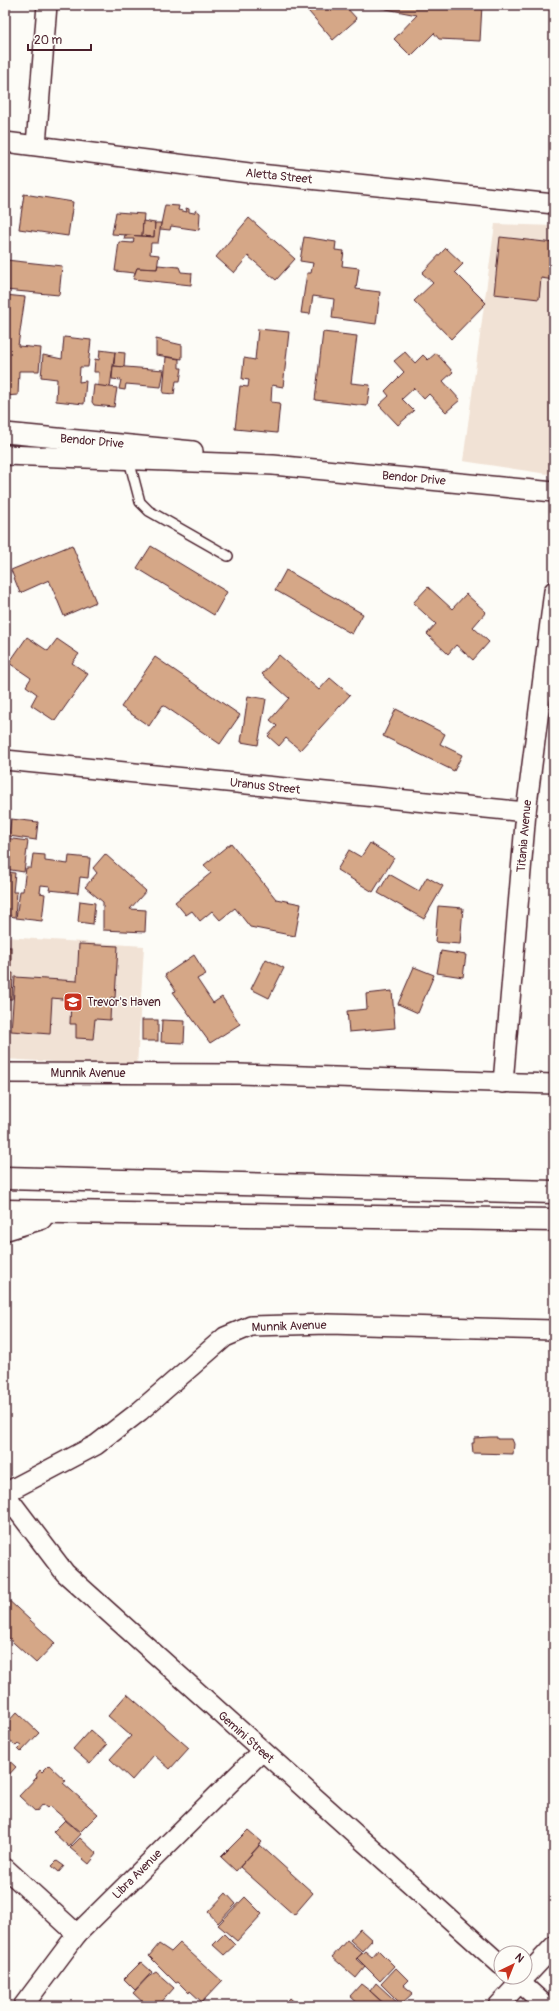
<svg xmlns="http://www.w3.org/2000/svg" width="559" height="2011" font-family="Pangolin,sans-serif">
  <rect width="100%" height="100%" fill="#fdfcf7"/>
  <filter id="ink" filterUnits="userSpaceOnUse"><feTurbulence type="fractalNoise" baseFrequency=".025" numOctaves="2"/><feDisplacementMap in="SourceGraphic" scale="8" xChannelSelector="R" yChannelSelector="G"/><feConvolveMatrix kernelMatrix="1 2 1 2 8 2 1 2 1" color-interpolation-filters="sRGB"/></filter>
  <g filter="url(#ink)">
    <!-- built -->
    <g fill="#f1e2d5">
      <polygon points="495,224 554,226 554,475 463,461"/>
      <polygon points="5,937 144,946 137,1067 5,1059"/>
    </g>
    <!-- building -->
    <g fill="#d5a787" stroke="#4a1f2b">
      <polygon points="5,5 11,5 10,10 5,10"/>
      <polygon points="303,5 348,5 346,7 357,19 333,40"/>
      <polygon points="482,5 480,41 439,39 434,33 411,56 394,39 417,15 371,6"/>
      <polygon points="24,194 73,202 68,236 19,229"/>
      <polygon points="165,205 179,206 178,210 187,212 186,208 189,209 189,212 194,213 196,210 200,213 199,230 171,226 170,230 160,229"/>
      <polygon points="116,212 144,214 142,236 112,234"/>
      <polygon points="249,218 295,259 276,280 248,256 234,273 216,257"/>
      <polygon points="143,221 155,223 154,237 142,236"/>
      <polygon points="155,223 161,223 158,243 151,243 150,254 159,255 157,269 137,268 135,273 115,271 119,242 133,243 134,239 124,239 125,235 154,237"/>
      <polygon points="304,237 336,242 335,250 344,251 342,266 359,268 356,289 380,292 376,324 332,318 334,299 313,296 310,314 301,313 307,273 311,273 313,263 300,261"/>
      <polygon points="500,237 554,243 554,280 541,278 539,299 494,294"/>
      <polygon points="446,248 463,264 455,272 486,303 451,339 414,301 433,283 422,273"/>
      <polygon points="6,260 62,266 59,295 5,290"/>
      <polygon points="158,265 179,267 181,272 192,273 191,285 133,279 137,268 157,269"/>
      <polygon points="5,295 25,297 18,346 41,348 39,371 19,371 18,395 5,396"/>
      <polygon points="258,329 289,332 283,387 272,385 271,402 280,403 277,433 235,429 240,386 248,387 249,380 242,379 244,358 255,360"/>
      <polygon points="323,332 357,336 351,383 370,385 367,406 315,400"/>
      <polygon points="64,337 91,340 88,367 80,367 79,382 86,381 84,404 56,401 57,379 41,377 43,355 62,359"/>
      <polygon points="156,339 182,345 182,359 156,355"/>
      <polygon points="100,350 115,352 110,387 98,386 99,372 94,372 95,359 99,360"/>
      <polygon points="115,352 125,353 124,367 114,366"/>
      <polygon points="405,352 415,363 423,355 428,360 436,353 453,372 443,381 460,400 446,412 429,394 424,399 414,388 402,399 414,411 398,425 379,405 389,396 385,391 404,372 394,361"/>
      <polygon points="166,357 179,359 179,368 182,368 180,381 176,381 174,394 163,393"/>
      <polygon points="113,366 164,370 161,387 126,384 125,390 119,389 121,380 112,379"/>
      <polygon points="94,385 117,388 114,407 94,405 92,402"/>
      <polygon points="72,545 96,602 64,616 49,580 20,593 11,570"/>
      <polygon points="151,546 227,592 214,615 137,568"/>
      <polygon points="286,570 363,614 352,634 275,590"/>
      <polygon points="428,587 452,609 466,594 486,612 473,627 489,642 473,660 456,645 448,654 427,634 436,624 413,603"/>
      <polygon points="27,637 48,651 57,639 79,654 72,663 88,674 55,721 31,705 37,694 26,686 31,678 9,663"/>
      <polygon points="279,655 319,690 330,678 350,695 300,750 286,738 279,746 268,736 277,726 270,720 289,698 262,674"/>
      <polygon points="155,657 240,715 220,744 163,705 149,726 121,707"/>
      <polygon points="248,696 266,699 258,745 241,742"/>
      <polygon points="396,709 445,734 440,744 462,755 454,771 383,736"/>
      <polygon points="11,819 38,822 36,840 9,836"/>
      <polygon points="5,838 28,841 24,872 5,869"/>
      <polygon points="231,843 276,899 301,904 295,936 250,927 235,908 220,920 212,911 200,921 192,911 186,915 175,902 211,873 204,865"/>
      <polygon points="370,843 394,858 373,892 337,870 349,850 361,857"/>
      <polygon points="33,854 45,855 45,861 68,864 69,856 90,858 88,878 80,877 78,893 49,890 50,886 41,885 40,893 45,894 42,921 16,918 20,891 23,891 26,868 31,868"/>
      <polygon points="105,854 146,891 130,909 146,910 145,932 103,930 103,902 85,887 97,873 93,868"/>
      <polygon points="5,872 15,873 13,892 17,892 15,917 5,915"/>
      <polygon points="389,874 419,891 427,877 443,886 424,919 378,893"/>
      <polygon points="80,901 95,903 93,924 78,922"/>
      <polygon points="438,906 463,908 460,944 435,942"/>
      <polygon points="79,944 118,946 115,998 111,997 110,1020 95,1019 93,1039 76,1038 76,1024 70,1024 71,1000 52,998 50,1034 11,1031 15,977 77,981"/>
      <rect x="5" y="947" width="6" height="20"/>
      <polygon points="441,951 466,955 463,977 437,973"/>
      <polygon points="194,955 206,974 197,979 213,1003 222,997 240,1024 210,1043 173,992 176,991 165,975"/>
      <polygon points="266,959 284,968 269,998 251,989"/>
      <polygon points="414,967 434,975 418,1013 398,1004"/>
      <polygon points="5,973 13,973 12,999 5,999"/>
      <polygon points="392,991 395,1028 349,1032 347,1011 367,1009 366,994"/>
      <rect x="142" y="1020" width="16" height="21"/>
      <polygon points="162,1020 185,1021 184,1043 161,1042"/>
      <polygon points="490,1437 497,1437 497,1439 512,1439 514,1444 513,1454 473,1453 472,1443 474,1443 474,1438"/>
      <polygon points="5,1597 55,1643 36,1663 5,1635"/>
      <polygon points="127,1694 189,1748 170,1769 154,1755 132,1780 110,1759 131,1736 108,1716"/>
      <polygon points="17,1712 39,1733 21,1752 18,1749 21,1746 18,1744 16,1746 8,1739 10,1737 5,1732 5,1725"/>
      <polygon points="90,1730 107,1745 90,1764 73,1749"/>
      <polygon points="5,1757 16,1767 5,1779"/>
      <polygon points="49,1765 66,1781 63,1783 98,1814 80,1832 50,1806 48,1808 43,1804 36,1812 19,1796 37,1777 36,1775 40,1770 42,1772"/>
      <polygon points="65,1820 81,1834 69,1847 53,1832"/>
      <polygon points="248,1830 262,1842 236,1871 221,1857"/>
      <polygon points="80,1838 97,1854 89,1864 70,1848"/>
      <polygon points="260,1845 313,1893 294,1915 240,1867"/>
      <polygon points="57,1861 64,1866 59,1872 52,1866"/>
      <polygon points="226,1893 236,1904 218,1923 208,1912"/>
      <polygon points="245,1897 262,1914 237,1941 218,1925"/>
      <polygon points="360,1929 372,1940 362,1951 350,1940"/>
      <polygon points="224,1934 235,1945 224,1955 213,1945"/>
      <polygon points="347,1940 362,1953 356,1959 365,1967 356,1978 332,1957"/>
      <polygon points="180,1943 222,1981 202,2002 190,1991 189,1993 178,1982 176,1983 149,1956 159,1944 171,1952"/>
      <polygon points="378,1950 394,1966 380,1981 357,1958 365,1951 372,1957"/>
      <polygon points="141,1962 152,1972 135,1990 124,1979"/>
      <polygon points="396,1968 408,1980 403,1985 413,1993 401,2004 381,1984"/>
      <polygon points="156,1972 174,1988 158,2006 147,2006 133,1993 148,1977"/>
      <polygon points="376,1983 400,2005 398,2006 387,2006 370,1991"/>
      <polygon points="361,1984 370,1991 386,2006 361,2006 350,1996"/>
      <polygon points="290,1998 299,2006 283,2006"/>
    </g>
    <g fill="none" stroke-linecap="round" stroke-linejoin="round">
      <!-- service casing -->
      <g stroke="#4a1f2b" stroke-width="12">
        <polyline id="service" points="129,460 140,502 149,511 228,556"/>
      </g>
      <!-- minor casing -->
      <g stroke="#4a1f2b" stroke-width="22">
        <g id="minor">
          <polyline points="5,142 249,173 554,204"/>
          <polyline points="36,145 47,5"/>
          <polyline points="5,433 193,451"/>
          <polyline points="5,455 273,465 554,492"/>
          <polyline points="5,760 526,812"/>
          <polyline points="5,1073 239,1074 554,1084"/>
          <polyline points="503,1083 526,812 554,591"/>
          <polyline points="5,1493 96,1445 140,1411 225,1337 251,1326 328,1324 554,1330"/>
          <polyline points="5,1494 65,1573 501,1965"/>
          <polyline points="5,1868 77,1934"/>
          <polyline points="514,1977 546,2006"/>
          <polyline points="23,2006 77,1934 262,1751"/>
          <polyline points="498,2006 554,1946"/>
        </g>
      </g>
      <!-- primary casing -->
      <g stroke="#4a1f2b" stroke-width="25">
        <g id="primary">
          <polyline points="5,1178 554,1192"/>
          <polyline points="5,1211 554,1220"/>
          <polyline points="5,1229 41,1218"/>
        </g>
      </g>
      <!-- service -->
      <use href="#service" stroke="#fdfcf7" stroke-width="9"/>
      <!-- minor -->
      <use href="#minor" stroke="#fdfcf7" stroke-width="19"/>
      <!-- primary -->
      <use href="#primary" stroke="#fdfcf7" stroke-width="22"/>
    </g>
  </g>
  <!-- icons -->
  <defs>
    <g id="school-square" transform="scale(1)"><rect x="-9" y="-9" width="18" height="18" rx="4" fill="#c8321e" stroke="#fdfcf7"/><path d="M0-5L7-2L0 1L-7-2ZM-4 1L0 2.5L4 1V4Q0 6-4 4Z" fill="#fff"/></g>
  </defs>
  <g fill-rule="evenodd">
    <use href="#school-square" x="73" y="1002"/>
  </g>
  <g text-anchor="middle" stroke-width="3" stroke-linejoin="round" paint-order="stroke">
    <!-- street labels -->
    <g font-size="12" fill="#4a1f2b" stroke="#fdfcf7">
      <text transform="translate(279 176) rotate(6)" y="4">Aletta Street</text>
      <text transform="translate(92 441) rotate(5)" y="4">Bendor Drive</text>
      <text transform="translate(414 478) rotate(5)" y="4">Bendor Drive</text>
      <text transform="translate(265 786) rotate(6)" y="4">Uranus Street</text>
      <text transform="translate(524 836) rotate(-85)" y="4">Titania Avenue</text>
      <text x="88" y="1077">Munnik Avenue</text>
      <text transform="translate(289 1326) rotate(-2)" y="4">Munnik Avenue</text>
      <text transform="translate(246 1737) rotate(42)" y="4">Gemini Street</text>
      <text transform="translate(137 1874) rotate(-45)" y="4">Libra Avenue</text>
    </g>
    <!-- poi labels -->
    <g font-size="12" fill="#4a1f2b" stroke="#fdfcf7" text-anchor="start">
      <text x="87" y="1006">Trevor's Haven</text>
    </g>
  </g>
  <!-- margin -->
  <rect width="559" height="2011" fill="none" stroke="#fdfcf7" stroke-width="20"/>
  <rect x="10" y="10" width="539" height="1991" fill="none" stroke="#4a1f2b" stroke-width="1.5" filter="url(#ink)"/>
  <!-- north arrow -->
  <g transform="translate(513 1965) rotate(43)"><circle r="19" fill="#fdfcf7" stroke="#b5a4a5"/>
  <path d="M0-3L7 15L0 10L-7 15Z" fill="#c8321e"/>
  <text y="-6" font-size="11" font-weight="bold" text-anchor="middle" fill="#4a1f2b">N</text>
  </g>
  <!-- scale -->
  <path d="M28 44v6h63v-6" fill="none" stroke="#4a1f2b" stroke-width="2"/>
  <text x="34" y="44" font-size="12" fill="#4a1f2b" stroke="#fdfcf7" stroke-width="3" paint-order="stroke">20 m</text>
</svg>
